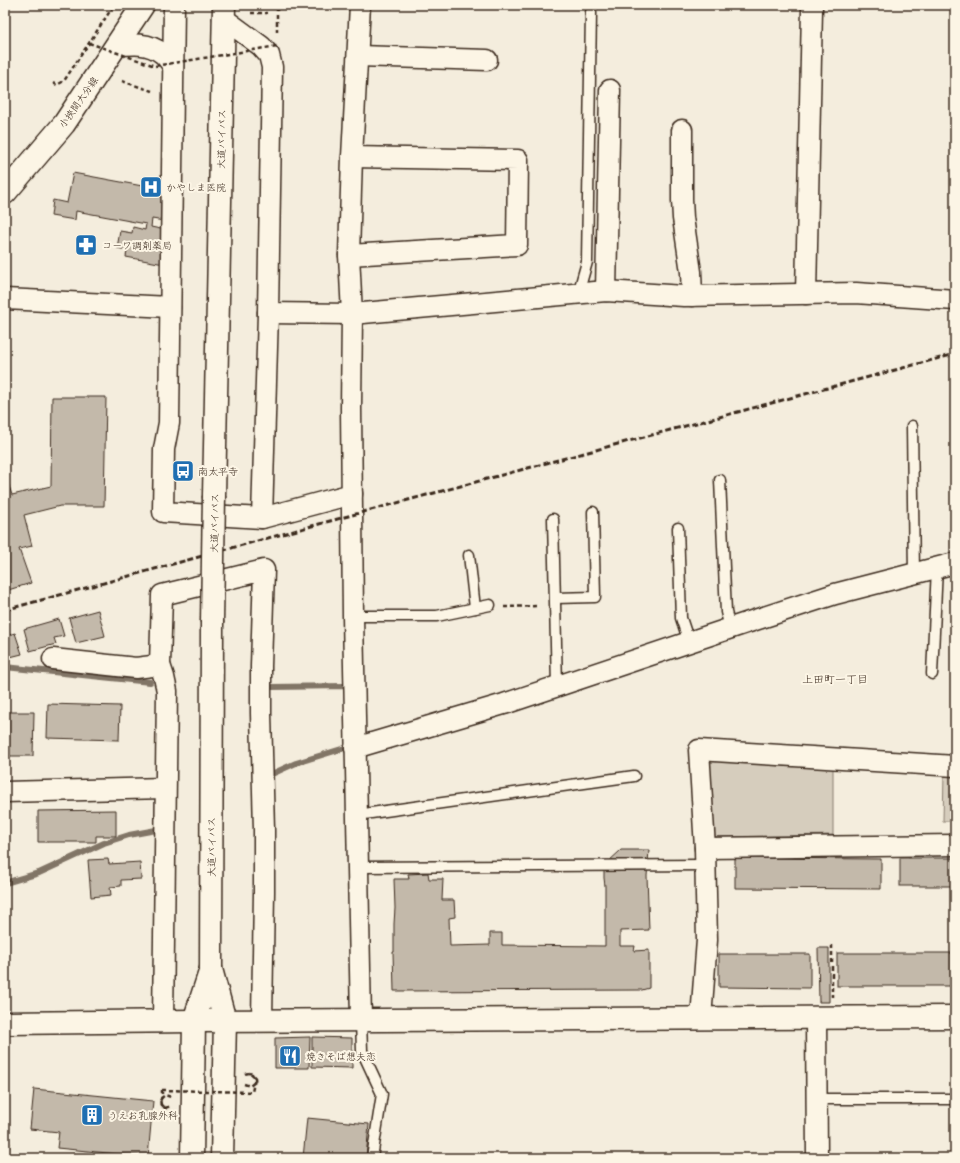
<svg xmlns="http://www.w3.org/2000/svg" width="960" height="1163" font-family="'Balsamiq Sans','Klee One',sans-serif">
  <rect width="100%" height="100%" fill="#f4eddd"/>
  <filter id="ink" filterUnits="userSpaceOnUse"><feTurbulence type="fractalNoise" baseFrequency=".025" numOctaves="2"/><feDisplacementMap in="SourceGraphic" scale="8" xChannelSelector="R" yChannelSelector="G"/><feConvolveMatrix kernelMatrix="1 2 1 2 8 2 1 2 1" color-interpolation-filters="sRGB"/></filter>
  <g filter="url(#ink)">
    <!-- green -->
    <g fill="#d6cdbd" stroke="#887c6e">
      <polygon points="710,759 833,768 833,835 712,837"/>
      <polygon points="944,774 955,775 955,821 943,821"/>
    </g>
    <g fill="none" stroke-linecap="round" stroke-linejoin="round">
      <!-- stream -->
      <g stroke="#817466" stroke-width="6">
        <polyline points="5,667 150,682"/>
        <polyline points="271,687 346,686 346,691"/>
        <polyline points="274,773 296,763 348,747"/>
        <polyline points="5,883 39,873 104,843 129,835 156,830"/>
      </g>
    </g>
    <!-- building -->
    <g fill="#c3b9aa" stroke="#3b2a1e">
      <polygon points="73,173 169,191 164,221 152,219 151,227 170,231 164,264 126,257 127,250 117,248 120,231 132,233 133,227 145,230 146,224 76,211 75,220 51,216 53,200 67,203"/>
      <polygon points="52,397 106,397 104,506 60,506 24,515 32,546 19,549 31,583 5,591 5,483 8,483 12,495 51,486"/>
      <polygon points="98,610 105,636 76,643 69,618"/>
      <polygon points="59,619 64,636 54,638 56,644 30,651 24,629"/>
      <polygon points="15,633 22,654 10,657 8,653 5,654 5,636"/>
      <polygon points="48,704 120,706 119,740 47,738"/>
      <polygon points="5,712 34,712 33,756 5,756"/>
      <polygon points="116,810 116,836 96,836 96,842 38,842 38,811"/>
      <polygon points="621,850 649,850 647,876 649,930 620,931 620,946 635,946 634,951 649,950 649,988 642,990 394,991 393,952 394,952 394,924 395,908 394,879 409,879 408,874 428,873 429,879 443,879 442,900 454,900 455,917 449,918 450,946 490,945 490,933 502,933 502,945 605,946 605,886 604,878 604,862 608,862"/>
      <polygon points="735,858 881,859 881,889 735,888"/>
      <rect x="900" y="858" width="55" height="28"/>
      <polygon points="108,859 109,864 140,862 141,879 121,880 121,886 110,887 111,895 91,897 88,860"/>
      <polygon points="818,948 829,948 829,1002 819,1002"/>
      <rect x="837" y="953" width="118" height="33"/>
      <polygon points="719,954 810,954 810,988 719,987"/>
      <polygon points="310,1037 309,1068 275,1068 275,1038"/>
      <polygon points="312,1037 352,1038 352,1068 312,1067"/>
      <polygon points="34,1089 153,1101 148,1157 57,1148 59,1132 30,1129"/>
      <polygon points="307,1118 369,1124 366,1158 303,1158"/>
      <polygon points="5,1142 10,1143 7,1158 5,1158"/>
    </g>
    <g fill="none" stroke-linecap="round" stroke-linejoin="round">
      <!-- service casing -->
      <g stroke="#3b2a1e" stroke-width="13">
        <g id="service">
          <polyline points="578,294 587,262 591,12"/>
          <polyline points="912,426 914,574"/>
          <polyline points="720,480 726,612 730,628"/>
          <polyline points="553,519 557,686"/>
          <polyline points="678,528 681,618 689,642"/>
          <polyline points="469,555 475,608"/>
          <polyline points="555,598 595,597 593,512"/>
          <polyline points="353,616 437,616 490,605"/>
          <polyline points="932,674 937,568"/>
          <polyline points="357,815 634,776"/>
          <polyline points="358,867 706,865"/>
          <polyline points="361,1020 362,1051 382,1094 372,1158"/>
          <polyline points="817,1099 955,1099"/>
        </g>
      </g>
      <!-- minor casing -->
      <g stroke="#3b2a1e" stroke-width="23">
        <g id="minor">
          <polyline points="174,5 169,423 164,449 163,512 262,518 352,494"/>
          <polyline points="360,5 352,157 349,255 352,314 351,408 353,616 361,1020"/>
          <polyline points="223,18 261,46 269,55 272,67 268,313 262,518"/>
          <path d="M116,46C132,44 149,42 163,54C167,57 170,62 173,66"/>
          <polyline points="358,56 487,60"/>
          <polyline points="682,130 682,200 683,218 691,272 692,296"/>
          <polyline points="349,255 517,245 518,160 352,157"/>
          <polyline points="606,291 610,90"/>
          <polyline points="806,294 812,9"/>
          <polyline points="5,299 170,307"/>
          <polyline points="268,313 352,314 606,291 684,296 856,293 955,300"/>
          <polyline points="53,659 136,668 160,665"/>
          <polyline points="355,748 504,704 755,620 835,594 955,563"/>
          <polyline points="5,792 165,788"/>
          <polyline points="705,848 955,845"/>
          <polyline points="701,1018 707,940 705,848 699,750 955,766"/>
          <polyline points="816,1018 817,1158"/>
          <polyline points="163,1021 167,691 164,677 160,665 162,595 264,570 261,666 261,713 264,830 264,892 262,1020"/>
        </g>
      </g>
      <!-- tertiary casing -->
      <g stroke="#3b2a1e" stroke-width="25">
        <polyline id="tertiary" points="5,1023 194,1021 955,1017"/>
      </g>
      <!-- secondary casing -->
      <g stroke="#3b2a1e" stroke-width="25">
        <polyline id="secondary" points="5,193 64,124 143,5"/>
      </g>
      <!-- trunk casing -->
      <g stroke="#3b2a1e" stroke-width="25">
        <g id="trunk">
          <polyline points="214,496 224,5"/>
          <polyline points="212,623 211,969 225,1021 222,1158"/>
          <polyline points="192,1158 194,1021 211,969"/>
        </g>
      </g>
      <!-- path -->
      <g stroke="#3b2a1e" stroke-width="2.5" stroke-dasharray="4 3" stroke-linecap="butt">
        <polyline points="251,13 267,13"/>
        <polyline points="277,32 277,5"/>
        <polyline points="122,81 152,91"/>
        <polyline points="53,83 57,85 64,81 114,5"/>
        <polyline points="504,607 539,606"/>
        <polyline points="832,945 832,997"/>
        <path d="M245,1074C249,1072 253,1074 255,1078L252,1092"/>
        <path d="M244,1084L250,1086L255,1082C256,1077 254,1074 249,1073"/>
        <polyline points="162,1090 162,1097 160,1101 161,1105 165,1108 171,1106"/>
        <polyline points="167,1108 165,1108 161,1105 160,1099 165,1095 171,1097"/>
      </g>
      <!-- service -->
      <use href="#service" stroke="#fcf5e5" stroke-width="10"/>
      <!-- minor -->
      <use href="#minor" stroke="#fcf5e5" stroke-width="20"/>
      <!-- tertiary -->
      <use href="#tertiary" stroke="#fcf5e5" stroke-width="22"/>
      <!-- secondary -->
      <use href="#secondary" stroke="#fcf5e5" stroke-width="22"/>
      <!-- trunk -->
      <use href="#trunk" stroke="#fcf5e5" stroke-width="22"/>
      <!-- rail -->
      <polyline stroke="#3b2a1e" stroke-width="3" stroke-dasharray="6 3" stroke-linecap="butt" points="5,610 352,515 955,354"/>
      <!-- trunk-bridge casing -->
      <g stroke="#3b2a1e" stroke-width="25" stroke-linecap="butt">
        <polyline id="trunk-bridge" points="212,623 214,496"/>
      </g>
      <!-- path-bridge -->
      <g stroke="#3b2a1e" stroke-width="2.5" stroke-dasharray="4 3" stroke-linecap="butt">
        <polyline points="89,43 155,66 277,46"/>
        <polyline points="162,1090 252,1092"/>
      </g>
      <!-- trunk-bridge -->
      <use href="#trunk-bridge" stroke="#fcf5e5" stroke-width="22"/>
    </g>
  </g>
  <!-- icons -->
  <defs>
    <g id="hospital-square" transform="scale(1.15)"><rect x="-9" y="-9" width="18" height="18" rx="4" fill="#1f6fb2" stroke="#fcf5e5"/><path d="M-5-5h3v3.5h4V-5h3V5h-3V1.5h-4V5h-3Z" fill="#fff"/></g>
    <g id="pharmacy-square" transform="scale(1.15)"><rect x="-9" y="-9" width="18" height="18" rx="4" fill="#1f6fb2" stroke="#fcf5e5"/><path d="M-2-6h4v4h4v4h-4v4h-4v-4h-4v-4h4Z" fill="#fff"/></g>
    <g id="bus-square" transform="scale(1.15)"><rect x="-9" y="-9" width="18" height="18" rx="4" fill="#1f6fb2" stroke="#fcf5e5"/><path d="M-5-6H5V4H4V6H2V4H-2V6H-4V4H-5ZM-3.5-4V0h7V-4ZM-3.5 1.2v1.5H-2V1.2ZM2 1.2v1.5H3.5V1.2Z" fill="#fff"/></g>
    <g id="restaurant-square" transform="scale(1.15)"><rect x="-9" y="-9" width="18" height="18" rx="4" fill="#1f6fb2" stroke="#fcf5e5"/><path d="M-5-6h1v4h1v-4h1v4h1v-4h1v5L-1.5 .5V6h-2V.5L-5-1ZM5-6V6H3V1.5H1.5Q1.5-4 5-6Z" fill="#fff"/></g>
    <g id="building-square" transform="scale(1.15)"><rect x="-9" y="-9" width="18" height="18" rx="4" fill="#1f6fb2" stroke="#fcf5e5"/><path d="M-4-6H4V6H1V3H-1V6H-4ZM-2.5-4.3h1.7v1.8h-1.7ZM.8-4.3h1.7v1.8H.8ZM-2.5-1h1.7V.8h-1.7ZM.8-1h1.7V.8H.8Z" fill="#fff"/></g>
  </defs>
  <g fill-rule="evenodd">
    <use href="#hospital-square" x="151" y="187"/>
    <use href="#pharmacy-square" x="86" y="245"/>
    <use href="#bus-square" x="183" y="471"/>
    <use href="#restaurant-square" x="290" y="1056"/>
    <use href="#building-square" x="92" y="1115"/>
  </g>
  <g text-anchor="middle" stroke-width="4" stroke-linejoin="round" paint-order="stroke">
    <!-- street labels -->
    <g font-size="10" fill="#3b2a1e" stroke="#fcf5e5">
      <text transform="translate(78 102) rotate(-55)" y="4">小挾間大分線</text>
      <text transform="translate(221 139) rotate(-89)" y="4">大道バイパス</text>
      <text transform="translate(214 523) rotate(-89)" y="4">大道バイパス</text>
      <text transform="translate(211 847) rotate(-90)" y="4">大道バイパス</text>
    </g>
    <!-- poi labels -->
    <g font-size="10" fill="#3b2a1e" stroke="#fcf5e5" text-anchor="start">
      <text x="166" y="191">かやしま医院</text>
      <text x="102" y="249">コーワ調剤薬局</text>
      <text x="198" y="475">南太平寺</text>
      <text x="306" y="1060">焼きそば想夫恋</text>
      <text x="108" y="1119">うえお乳腺外科</text>
    </g>
    <!-- neighbourhood labels -->
    <g font-size="11" fill="#3b2a1e" stroke="#fcf5e5">
      <text x="835" y="683">上田町一丁目</text>
    </g>
  </g>
  <!-- margin -->
  <rect width="960" height="1163" fill="none" stroke="#fcf5e5" stroke-width="20"/>
  <rect x="10" y="10" width="940" height="1143" fill="none" stroke="#3b2a1e" stroke-width="1.5" filter="url(#ink)"/>
</svg>
